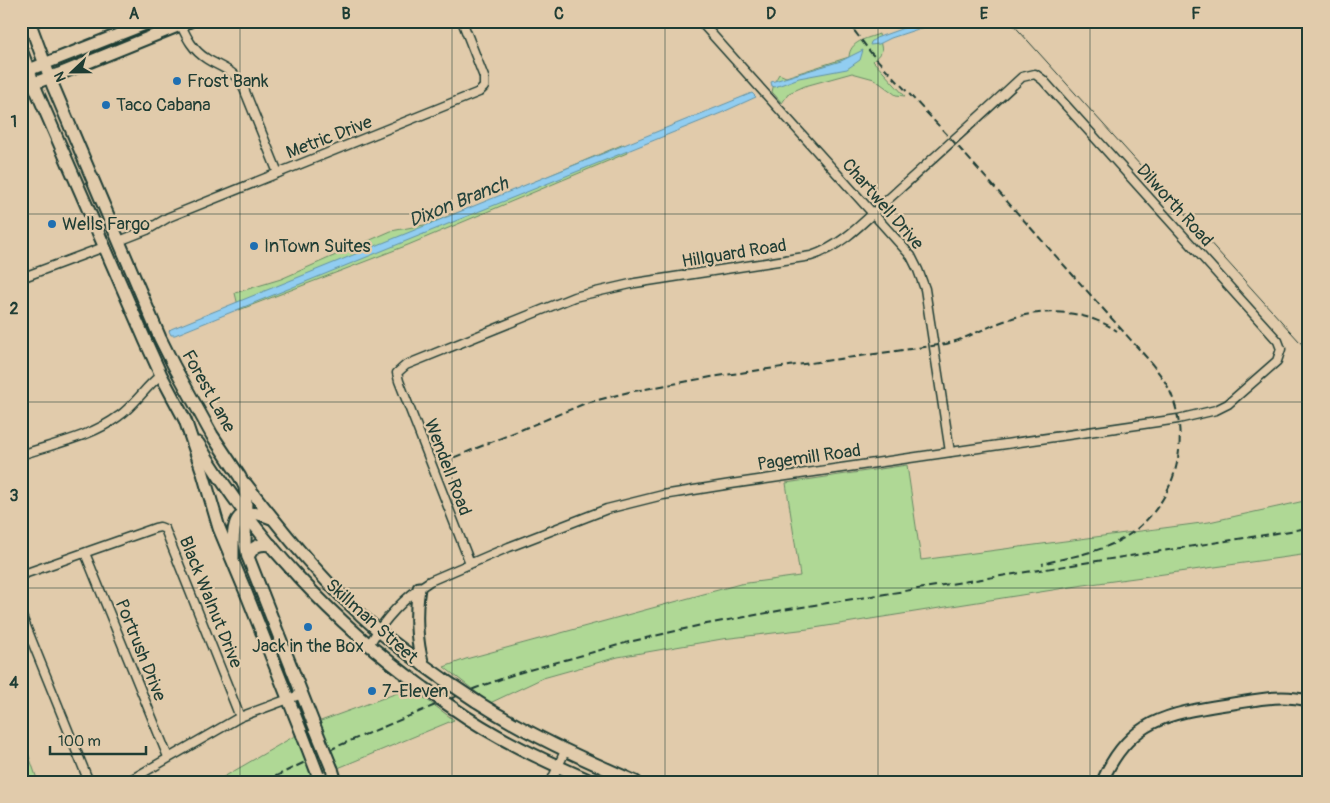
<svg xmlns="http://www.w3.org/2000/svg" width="1330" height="803" font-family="Pangolin,sans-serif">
  <rect width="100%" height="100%" fill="#e1cbab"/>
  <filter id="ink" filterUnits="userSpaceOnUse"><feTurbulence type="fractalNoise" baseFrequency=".02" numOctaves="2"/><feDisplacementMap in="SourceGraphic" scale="10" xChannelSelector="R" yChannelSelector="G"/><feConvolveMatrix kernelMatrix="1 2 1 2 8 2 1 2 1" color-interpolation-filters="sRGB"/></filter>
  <g filter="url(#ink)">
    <!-- green -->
    <g fill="#afd895" stroke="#678a64">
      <path d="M879,34L882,51L873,61L905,96L896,95L874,79L852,73L805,86L789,93L782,103L772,92L774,83L779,74L786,77L849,57C850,41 866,39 879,34Z"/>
      <polygon points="624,144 627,153 408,245 239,310 235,293 281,279 391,231 424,225 484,203"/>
      <polygon points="907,465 921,560 1209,522 1309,500 1309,554 1084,585 808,629 722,639 618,657 543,678 490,703 444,667 466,659 740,584 800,576 786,483"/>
      <polygon points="411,688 454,720 338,768 318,722"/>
      <polygon points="21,733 37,779 37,782 21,782"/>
      <polygon points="298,734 312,780 308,782 215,782"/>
    </g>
    <!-- water -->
    <g fill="#91cdf1" stroke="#6393a5">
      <polygon points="923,21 942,21 891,38 879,44 870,45 871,42 876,38"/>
      <polygon points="863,50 860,60 847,69 799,78 775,87 772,86 771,82 841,61"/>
      <polygon points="752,93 756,97 721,113 175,335 171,335 169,331 171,329"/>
    </g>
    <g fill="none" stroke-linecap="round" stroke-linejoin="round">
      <!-- minor casing -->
      <g stroke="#1f3d34" stroke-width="11">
        <g id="minor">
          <path d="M179,21C186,36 192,50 207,59C220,67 233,70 242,84L278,173"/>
          <polyline points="700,21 911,256 918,270 925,289 950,452"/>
          <polyline points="119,241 147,230 169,217 479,92 484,87 484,77 462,21"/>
          <polyline points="21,278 104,247"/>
          <path d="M21,455C53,444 91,437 119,416C135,405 145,387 161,375"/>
          <polyline points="85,553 168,757"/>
          <polyline points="21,575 155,528 160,527 165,529 240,717"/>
          <polyline points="21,614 89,782"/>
          <path d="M369,645C384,619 405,597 430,581L509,547L607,509L663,495L731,484L1178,419L1216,410L1228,404L1277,361L1281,349L1278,341L1043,80L1035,74L1022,77C979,117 937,155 894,194C869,216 844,246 811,256L635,283L574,297L406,365L397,373L399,381L470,563"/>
          <polyline points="127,782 240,717 302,694"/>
          <polyline points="551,782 565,751"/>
        </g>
      </g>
      <!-- tertiary casing -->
      <g stroke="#1f3d34" stroke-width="14">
        <path id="tertiary" d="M1102,782C1130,716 1173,713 1236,703C1260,699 1284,694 1309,701"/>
      </g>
      <!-- secondary casing -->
      <g stroke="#1f3d34" stroke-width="15">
        <g id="secondary">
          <polyline points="29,21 53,86 160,338 174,366 212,435 240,477 245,487 246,499 245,543 248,557 316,730"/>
          <polyline points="21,50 37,92 146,342 161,375 185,420 202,470 219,528 245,590 303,736"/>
          <polyline points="21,73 153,21"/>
          <polyline points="21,88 59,74 190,21"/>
          <path d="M198,443C254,538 335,624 424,688"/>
          <path d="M246,484C286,536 328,588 379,631C399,648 421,663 443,679"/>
          <path d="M248,557C253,546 259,543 271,545"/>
          <path d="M233,558C233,527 231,502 271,518"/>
          <path d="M419,588C415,612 416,641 423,665"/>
          <path d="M476,701C527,734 581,758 636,782"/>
          <path d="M453,708C497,739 545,761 593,782"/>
          <polyline points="332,769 336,782"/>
        </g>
      </g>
      <!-- minor -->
      <use href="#minor" stroke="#e1cbab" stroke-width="8"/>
      <!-- tertiary -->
      <use href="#tertiary" stroke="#e1cbab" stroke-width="10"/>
      <!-- secondary -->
      <use href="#secondary" stroke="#e1cbab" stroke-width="11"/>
      <!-- tram -->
      <polyline stroke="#1f3d34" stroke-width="1" points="1010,21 1309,352"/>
      <!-- rail -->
      <g stroke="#1f3d34" stroke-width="2" stroke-dasharray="8 4" stroke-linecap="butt">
        <path d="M847,21L871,53L953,141L1147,358C1154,367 1163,377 1169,389C1194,443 1174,509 1122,539C1098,553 1069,557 1042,564"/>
        <path d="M443,462L586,403L629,392L711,377L946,344C968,338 986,327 1007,320C1043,307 1086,310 1117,331"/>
        <polyline points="264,782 338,746 476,688 515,674 629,642 701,625 789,609 1309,528"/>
      </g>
      <!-- secondary-bridge casing -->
      <g stroke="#1f3d34" stroke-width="15" stroke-linecap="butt">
        <g id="secondary-bridge">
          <polyline points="443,679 476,701"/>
          <polyline points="424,688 453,708"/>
          <polyline points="316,730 332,769"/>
          <polyline points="303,736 318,775"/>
        </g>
      </g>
      <!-- secondary-bridge -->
      <use href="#secondary-bridge" stroke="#e1cbab" stroke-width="11"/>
    </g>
  </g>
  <!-- grid -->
  <path fill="none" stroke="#1f3d34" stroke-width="1" stroke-opacity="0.55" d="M240,21V782M452,21V782M665,21V782M878,21V782M1090,21V782M21,214H1309M21,402H1309M21,588H1309"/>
  <!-- markers -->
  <g fill="#1f6fb2" stroke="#e1cbab" stroke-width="2">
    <circle cx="177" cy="81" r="5"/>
    <circle cx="106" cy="105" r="5"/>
    <circle cx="52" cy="224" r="5"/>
    <circle cx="254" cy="246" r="5"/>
    <circle cx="308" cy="627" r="5"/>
    <circle cx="372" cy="691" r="5"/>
  </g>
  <g text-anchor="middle" stroke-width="4.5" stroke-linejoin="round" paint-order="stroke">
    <!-- poi labels -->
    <g font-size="18" fill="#1f3d34" stroke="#e1cbab" text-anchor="start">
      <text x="187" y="87">Frost Bank</text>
      <text x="116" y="111">Taco Cabana</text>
      <text x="62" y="230">Wells Fargo</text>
      <text x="264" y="252">InTown Suites</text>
      <text x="308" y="652" text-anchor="middle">Jack in the Box</text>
      <text x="382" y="697">7-Eleven</text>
    </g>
    <!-- street labels -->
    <g font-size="18" fill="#1f3d34" stroke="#e1cbab">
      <text transform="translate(329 137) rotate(-21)" y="6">Metric Drive</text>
      <text transform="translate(883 204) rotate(49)" y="6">Chartwell Drive</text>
      <text transform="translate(1175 205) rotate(48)" y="6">Dilworth Road</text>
      <text transform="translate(734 253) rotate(-9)" y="6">Hillguard Road</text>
      <text transform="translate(209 391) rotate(61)" y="6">Forest Lane</text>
      <text transform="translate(809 457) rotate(-8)" y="6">Pagemill Road</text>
      <text transform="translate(448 467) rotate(69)" y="6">Wendell Road</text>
      <text transform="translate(211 602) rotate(68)" y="6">Black Walnut Drive</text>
      <text transform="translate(372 621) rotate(42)" y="6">Skillman Street</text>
      <text transform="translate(141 650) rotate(68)" y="6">Portrush Drive</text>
    </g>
    <!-- water labels -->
    <g font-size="19" font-style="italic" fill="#25443d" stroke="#e1cbab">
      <text transform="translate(458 201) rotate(-22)" y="7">Dixon Branch</text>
    </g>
  </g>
  <!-- margin -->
  <rect width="1330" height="803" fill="none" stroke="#e1cbab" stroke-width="55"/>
  <!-- north arrow -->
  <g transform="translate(72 72) rotate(248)" stroke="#e1cbab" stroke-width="4" paint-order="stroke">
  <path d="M0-4L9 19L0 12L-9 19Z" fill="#1f3d34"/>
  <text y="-8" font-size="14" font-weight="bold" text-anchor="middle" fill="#1f3d34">N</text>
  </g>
  <!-- scale -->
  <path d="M50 746v8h96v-8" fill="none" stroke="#1f3d34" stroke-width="2.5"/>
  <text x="58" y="746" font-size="15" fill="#1f3d34" stroke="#e1cbab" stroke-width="4" paint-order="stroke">100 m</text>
  <rect x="28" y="28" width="1274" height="748" fill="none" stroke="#1f3d34" stroke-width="2"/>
  <g font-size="16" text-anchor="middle" font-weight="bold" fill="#1f3d34">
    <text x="134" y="19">A</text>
    <text x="346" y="19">B</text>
    <text x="559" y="19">C</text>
    <text x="771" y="19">D</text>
    <text x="984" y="19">E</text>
    <text x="1196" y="19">F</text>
    <text x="14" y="127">1</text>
    <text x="14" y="314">2</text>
    <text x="14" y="501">3</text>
    <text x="14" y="688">4</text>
  </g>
</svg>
